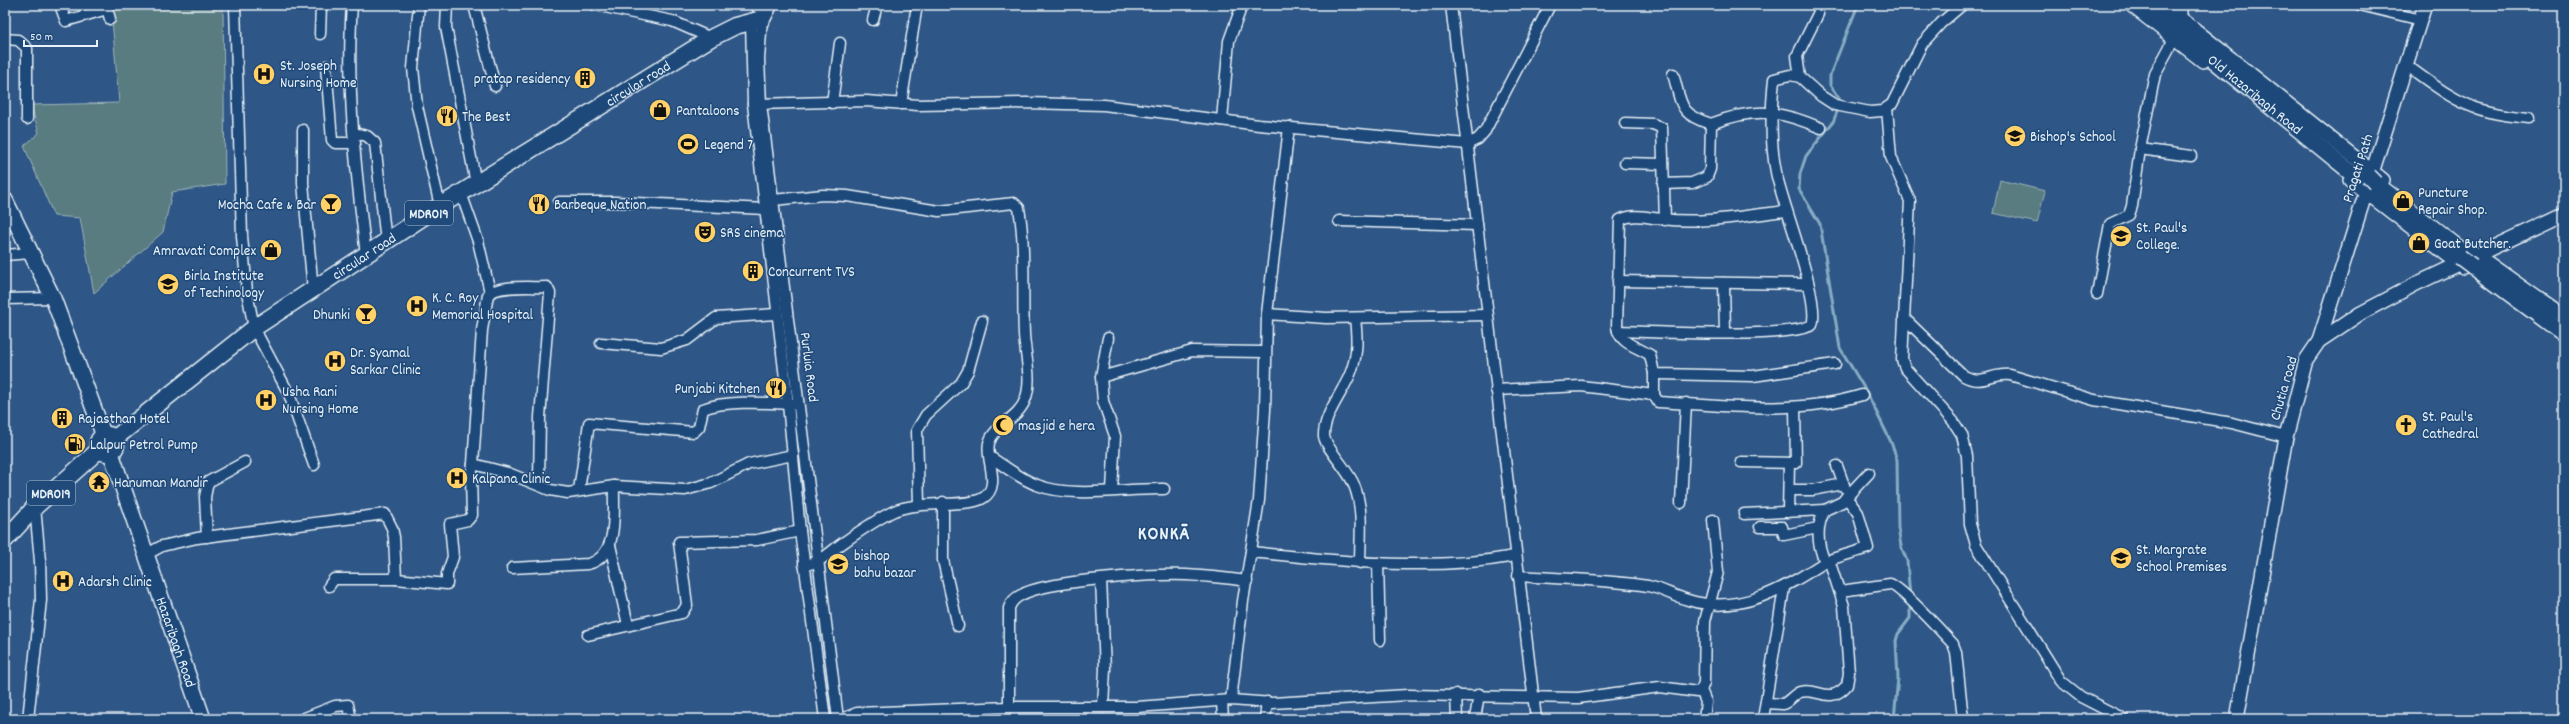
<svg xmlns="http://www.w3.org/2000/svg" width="2569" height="724" font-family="Dekko,sans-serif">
  <rect width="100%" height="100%" fill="#2e5686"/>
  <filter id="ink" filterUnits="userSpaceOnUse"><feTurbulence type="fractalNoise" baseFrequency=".025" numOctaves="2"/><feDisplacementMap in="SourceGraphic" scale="8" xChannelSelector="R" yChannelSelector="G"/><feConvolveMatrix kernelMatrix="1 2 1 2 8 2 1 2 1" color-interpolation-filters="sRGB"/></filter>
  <g filter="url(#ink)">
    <!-- green -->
    <g fill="#587b80" stroke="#a0b6bc">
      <polygon points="138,5 223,5 225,184 172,192 163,232 94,293 80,218 54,216 24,146 39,133 31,105 119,103 111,7"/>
      <polygon points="2000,180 2045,191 2037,223 1993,213"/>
    </g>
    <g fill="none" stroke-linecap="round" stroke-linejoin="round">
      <!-- stream -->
      <g stroke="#87acc3" stroke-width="3">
        <polyline points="1840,100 1830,85 1830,75 1858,5"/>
        <polyline points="1837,112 1833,122 1806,156 1800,174 1799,189 1820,224 1840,348 1866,391 1891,442 1897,460 1898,528 1901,546 1907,561 1910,596"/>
        <polyline points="1894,719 1898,678 1896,641 1898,634 1910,618 1910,604"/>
      </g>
      <!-- minor casing -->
      <g stroke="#e8f1f8" stroke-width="13">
        <g id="minor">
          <polyline points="60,5 66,21 107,9"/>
          <polyline points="106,5 110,19"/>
          <polyline points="235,5 242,236 247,292 254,328 289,394 314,465"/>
          <path d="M352,5C346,87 356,173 366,255"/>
          <polyline points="419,5 413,68 417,106 440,206"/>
          <polyline points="447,5 446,27 476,184"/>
          <polyline points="474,5 495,86"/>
          <polyline points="595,5 672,21 711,38"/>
          <polyline points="756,5 757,7"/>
          <polyline points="1451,5 1536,719"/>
          <polyline points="2360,5 2421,20"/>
          <polyline points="762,19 759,59 761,104 838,719"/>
          <polyline points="2181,19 2182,5"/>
          <polyline points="873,20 877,5"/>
          <polyline points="751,21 753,104 788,404 800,531 825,719"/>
          <polyline points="320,34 321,5"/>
          <polyline points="5,39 18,40 27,48 27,119"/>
          <path d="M2406,65C2430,82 2454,102 2482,110C2497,115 2513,116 2528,118"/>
          <polyline points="326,66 332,140 335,143 355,143"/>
          <path d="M1673,74C1682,104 1678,114 1711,124"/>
          <polyline points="1800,77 1797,56 1818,14"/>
          <polyline points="832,103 840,43"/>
          <polyline points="753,104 866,101 918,105 1026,103 1104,105 1259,125 1467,144 1478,139 1485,131 1550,5"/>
          <polyline points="901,104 917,5"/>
          <polyline points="1887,108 1891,157 1910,201 1902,360 1905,368 1953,421 1962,435 1967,456 1970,524 1976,545 2061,681 2081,697 2124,719"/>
          <polyline points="1222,120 1229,41 1242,5"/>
          <polyline points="1625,123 1653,124 1662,128 1665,220"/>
          <polyline points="303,130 303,183 313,290"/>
          <polyline points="354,133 367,136 375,143 386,242"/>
          <polyline points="2140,149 2191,156"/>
          <polyline points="1625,163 1663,164"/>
          <path d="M1663,184L1692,183L1707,177L1710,169L1711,124C1754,107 1779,110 1821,128"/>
          <polyline points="461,193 478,241 490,292"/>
          <path d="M773,200L823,195L847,196L939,211L1014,203L1019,208C1026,250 1022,292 1024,334C1025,355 1033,381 1025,400C1019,418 993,426 989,443C985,460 1002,486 983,498C967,508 919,500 894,511C875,520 857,533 840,545C828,554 820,563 804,565"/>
          <polyline points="559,202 615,202 766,209"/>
          <path d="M1785,211C1745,216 1703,224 1662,219C1648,218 1633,213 1620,220L1617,327C1620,344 1636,346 1650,355L1654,373L1658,374L1753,376L1835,364"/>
          <polyline points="1339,221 1477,225"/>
          <polyline points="5,255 31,253"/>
          <polyline points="1618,281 1808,284"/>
          <polyline points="1724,283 1725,332"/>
          <polyline points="2097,294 2110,224 2129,215 2132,206 2140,149 2155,74 2174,39"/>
          <polyline points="5,299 53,298"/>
          <polyline points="1267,314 1289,127"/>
          <path d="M1355,318C1357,336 1358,352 1352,369C1346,389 1323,414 1324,436C1325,447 1349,471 1354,485C1364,509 1360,538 1360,563"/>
          <path d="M1904,318L1964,376C1983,386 1991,373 2010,375L2094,400L2232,423L2286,437"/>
          <path d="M1618,331C1652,332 1788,339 1812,325C1821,300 1782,204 1776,172C1770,143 1771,108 1774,79L1790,75L1800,77L1821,96L1835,105L1870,112L1882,111L1892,104L1922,44L1941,23L1962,5"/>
          <polyline points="1108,338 1101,377 1103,401 1115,436 1112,490"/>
          <polyline points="601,343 661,348 687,340 716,318 776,314"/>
          <path d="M1654,373V395L1658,402C1725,406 1797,415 1862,395"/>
          <polyline points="1101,377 1192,351 1265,352"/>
          <polyline points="1496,390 1581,386 1654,395"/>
          <path d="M990,457C1005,466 1020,479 1037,485C1073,499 1126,488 1164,489"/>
          <polyline points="1741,462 1796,463 1795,407"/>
          <path d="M473,464L482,330L488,295C497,284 533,288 547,287L550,293L540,417L539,484"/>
          <polyline points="1837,466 1845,488"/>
          <path d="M579,490L589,423L694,432L699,427L703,409C726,400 768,403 794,404"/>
          <polyline points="1789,490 1813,490 1843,484"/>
          <polyline points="943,502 943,560 958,626"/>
          <polyline points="1681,503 1686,403"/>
          <polyline points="919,504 917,430 926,415 961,383 968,371 982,321"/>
          <polyline points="1788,512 1789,463"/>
          <polyline points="1744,514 1825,510"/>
          <polyline points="1760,527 1782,527 1784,535 1818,528"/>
          <polyline points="207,537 205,497 208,482 245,462"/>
          <polyline points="610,545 628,625"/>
          <path d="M1251,552C1338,561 1428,572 1515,556"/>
          <polyline points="147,554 162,546 197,538 385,514 392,528 394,537 396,579 334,579 329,586"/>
          <polyline points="1378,563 1380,640"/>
          <polyline points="1830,563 1832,559 1868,548 1858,513 1846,497"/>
          <path d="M512,568L588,564C620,556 613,511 614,486"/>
          <path d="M1518,576C1561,579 1605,579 1648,586C1662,589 1674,596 1688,600C1740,616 1784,588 1825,562"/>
          <polyline points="396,579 447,584 447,574 453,557 450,524 468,520 472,515 471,477 473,464 508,473 550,490 568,493 614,486 685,490 711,483 749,464 793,455"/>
          <polyline points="1101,580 1105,669 1103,707"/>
          <path d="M1841,591L1890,584C1902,588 1942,632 1953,644L1956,652L1963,719"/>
          <polyline points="588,635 682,613 687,605 679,542 757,540 800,531"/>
          <polyline points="1701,690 1706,702 1704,719"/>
          <polyline points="1456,694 1457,719"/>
          <polyline points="1231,700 1243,601 1259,500 1265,410 1267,314 1326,318 1487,315"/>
          <polyline points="1222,702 1223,719"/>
          <path d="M1766,703L1783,704C1790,701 1794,694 1800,692C1819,687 1829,706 1847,685L1849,673L1844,606L1830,563L1825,562C1817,544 1816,526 1825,510L1842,502L1869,473"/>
          <path d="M1009,707V608C1011,602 1015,598 1021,595C1047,580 1154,574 1186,575C1207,576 1226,578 1247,581"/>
          <polyline points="28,719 41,600 40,561 35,507"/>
          <polyline points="302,719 335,706 348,705 351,719"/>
          <polyline points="842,719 857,713 1009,707 1137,707 1231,700 1272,703 1408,695 1578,698 1660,687 1697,692 1701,690 1704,683 1705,621 1718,572 1713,520"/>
          <polyline points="1265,719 1267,702"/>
          <polyline points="1475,719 1479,694"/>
          <polyline points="1763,719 1784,588"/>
        </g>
      </g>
      <!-- tertiary casing -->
      <g stroke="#e8f1f8" stroke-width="16">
        <g id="tertiary">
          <polyline points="2131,5 2203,61"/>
          <polyline points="2164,5 2383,180"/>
          <polyline points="2350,180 2463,267"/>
          <polyline points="2471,251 2564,317"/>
          <polyline points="2319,341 2425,5"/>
          <polyline points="2237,719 2286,437 2306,360 2319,341 2361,313 2418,283 2564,214"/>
        </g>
      </g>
      <!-- secondary casing -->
      <g stroke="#e8f1f8" stroke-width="18">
        <g id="secondary">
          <path id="s1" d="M2146,5L2364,183"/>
          <polyline points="2375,183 2464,252"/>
          <polyline points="5,200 53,298 104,436"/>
          <polyline points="2472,266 2564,334"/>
          <path id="s2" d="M111,453L203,719"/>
        </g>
      </g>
      <!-- primary casing -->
      <g stroke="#e8f1f8" stroke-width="19">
        <g id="primary">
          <circle cx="107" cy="444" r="9"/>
          <path id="s3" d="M114,439L254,328L440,206L711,38L735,26L762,19L769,5"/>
          <polyline points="5,540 35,507 100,449"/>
        </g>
      </g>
      <!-- minor -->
      <use href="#minor" stroke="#1f4a7a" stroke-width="10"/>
      <!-- tertiary -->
      <use href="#tertiary" stroke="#1f4a7a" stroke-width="13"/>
      <!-- secondary -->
      <use href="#secondary" stroke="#1f4a7a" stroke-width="15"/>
      <!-- primary -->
      <use href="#primary" stroke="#1f4a7a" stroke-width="16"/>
      <!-- secondary-bridge casing -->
      <g stroke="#e8f1f8" stroke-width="18" stroke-linecap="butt">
        <g id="secondary-bridge">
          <polyline points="2368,176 2375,183"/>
          <polyline points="2460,257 2472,266"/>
        </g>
      </g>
      <!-- secondary-bridge -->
      <use href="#secondary-bridge" stroke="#1f4a7a" stroke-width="15"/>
    </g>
  </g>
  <!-- icons -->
  <defs>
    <g id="hospital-disc" transform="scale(1.15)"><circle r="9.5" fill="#ffd166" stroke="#1f4a7a"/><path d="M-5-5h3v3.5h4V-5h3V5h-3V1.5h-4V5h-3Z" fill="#111"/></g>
    <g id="building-disc" transform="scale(1.15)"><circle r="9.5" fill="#ffd166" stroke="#1f4a7a"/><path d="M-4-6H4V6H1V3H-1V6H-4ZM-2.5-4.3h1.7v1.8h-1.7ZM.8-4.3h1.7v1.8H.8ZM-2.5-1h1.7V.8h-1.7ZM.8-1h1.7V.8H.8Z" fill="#111"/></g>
    <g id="shop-disc" transform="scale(1.15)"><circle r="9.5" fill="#ffd166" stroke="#1f4a7a"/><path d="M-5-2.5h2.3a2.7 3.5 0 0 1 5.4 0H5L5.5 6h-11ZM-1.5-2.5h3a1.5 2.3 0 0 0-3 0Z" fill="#111"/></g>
    <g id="restaurant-disc" transform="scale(1.15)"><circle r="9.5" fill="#ffd166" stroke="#1f4a7a"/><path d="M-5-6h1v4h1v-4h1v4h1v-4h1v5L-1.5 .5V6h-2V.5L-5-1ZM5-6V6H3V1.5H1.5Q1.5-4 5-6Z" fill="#111"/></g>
    <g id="school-disc" transform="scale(1.15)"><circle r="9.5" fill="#ffd166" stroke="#1f4a7a"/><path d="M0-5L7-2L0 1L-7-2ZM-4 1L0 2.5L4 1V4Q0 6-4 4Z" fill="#111"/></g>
    <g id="stadium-disc" transform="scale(1.15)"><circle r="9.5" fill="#ffd166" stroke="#1f4a7a"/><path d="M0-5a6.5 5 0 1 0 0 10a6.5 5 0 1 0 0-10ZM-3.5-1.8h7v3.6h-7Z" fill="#111"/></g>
    <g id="bar-disc" transform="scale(1.15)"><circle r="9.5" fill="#ffd166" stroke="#1f4a7a"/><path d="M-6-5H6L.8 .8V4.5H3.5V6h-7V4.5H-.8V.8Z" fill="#111"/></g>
    <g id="theatre-disc" transform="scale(1.15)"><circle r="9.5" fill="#ffd166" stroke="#1f4a7a"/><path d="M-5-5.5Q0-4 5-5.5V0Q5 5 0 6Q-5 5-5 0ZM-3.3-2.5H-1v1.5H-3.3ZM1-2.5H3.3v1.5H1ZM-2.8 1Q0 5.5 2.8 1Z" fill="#111"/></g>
    <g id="university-disc" transform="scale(1.15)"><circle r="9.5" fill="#ffd166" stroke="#1f4a7a"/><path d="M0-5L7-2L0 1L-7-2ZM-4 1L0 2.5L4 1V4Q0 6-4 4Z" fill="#111"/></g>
    <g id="mosque-disc" transform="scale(1.15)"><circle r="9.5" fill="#ffd166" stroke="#1f4a7a"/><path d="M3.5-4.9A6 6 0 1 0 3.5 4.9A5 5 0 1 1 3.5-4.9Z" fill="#111"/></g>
    <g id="church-disc" transform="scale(1.15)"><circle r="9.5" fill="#ffd166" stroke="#1f4a7a"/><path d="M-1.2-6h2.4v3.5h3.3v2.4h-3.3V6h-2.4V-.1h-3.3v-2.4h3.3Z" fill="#111"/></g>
    <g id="fuel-disc" transform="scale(1.15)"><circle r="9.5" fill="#ffd166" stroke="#1f4a7a"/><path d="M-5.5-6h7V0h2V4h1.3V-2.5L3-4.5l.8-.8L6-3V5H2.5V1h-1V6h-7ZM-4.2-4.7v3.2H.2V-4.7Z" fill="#111"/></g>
    <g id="temple-disc" transform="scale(1.15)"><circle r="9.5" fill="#ffd166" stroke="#1f4a7a"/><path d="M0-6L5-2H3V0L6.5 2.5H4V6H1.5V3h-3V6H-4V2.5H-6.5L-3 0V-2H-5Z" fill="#111"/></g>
  </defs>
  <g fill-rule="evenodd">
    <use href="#hospital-disc" x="264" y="74"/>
    <use href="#building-disc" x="585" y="78"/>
    <use href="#shop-disc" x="660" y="110"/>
    <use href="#restaurant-disc" x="447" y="116"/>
    <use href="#school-disc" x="2015" y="136"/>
    <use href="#stadium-disc" x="688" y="144"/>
    <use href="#shop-disc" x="2403" y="201"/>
    <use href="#bar-disc" x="331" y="204"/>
    <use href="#restaurant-disc" x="539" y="204"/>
    <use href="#theatre-disc" x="705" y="232"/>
    <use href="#university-disc" x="2121" y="236"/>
    <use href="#shop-disc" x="2419" y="243"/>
    <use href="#shop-disc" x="271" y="250"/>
    <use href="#building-disc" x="753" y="271"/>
    <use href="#university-disc" x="168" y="284"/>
    <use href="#hospital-disc" x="417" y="306"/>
    <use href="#bar-disc" x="366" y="314"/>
    <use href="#hospital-disc" x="335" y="361"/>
    <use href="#restaurant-disc" x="776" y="388"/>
    <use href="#hospital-disc" x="266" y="400"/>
    <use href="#building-disc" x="62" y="418"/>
    <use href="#mosque-disc" x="1003" y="425"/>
    <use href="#church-disc" x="2406" y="425"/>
    <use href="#fuel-disc" x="75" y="444"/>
    <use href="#hospital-disc" x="457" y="478"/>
    <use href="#temple-disc" x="99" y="482"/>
    <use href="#school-disc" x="2121" y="558"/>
    <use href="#school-disc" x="838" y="564"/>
    <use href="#hospital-disc" x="63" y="581"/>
  </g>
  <g text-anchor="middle" stroke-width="3" stroke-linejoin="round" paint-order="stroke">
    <!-- shield labels -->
    <g fill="#1f4a7a" stroke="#acbfd2" stroke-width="1">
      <rect x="405" y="201" width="48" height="24" rx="3"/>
      <rect x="27" y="481" width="48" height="24" rx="3"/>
    </g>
    <g font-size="14" font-weight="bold" fill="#e8f1f8">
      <text x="429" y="218">MDR019</text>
      <text x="51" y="498">MDR019</text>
    </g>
    <!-- poi labels -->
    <g font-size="15" fill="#e8f1f8" stroke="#1f4a7a" text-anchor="start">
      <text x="280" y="70">St. Joseph<tspan x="280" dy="17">Nursing Home</tspan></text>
      <text x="570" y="83" text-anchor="end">pratap residency</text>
      <text x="676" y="115">Pantaloons</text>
      <text x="462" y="121">The Best</text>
      <text x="2030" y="141">Bishop's School</text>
      <text x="704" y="149">Legend 7</text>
      <text x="2418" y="197">Puncture<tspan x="2418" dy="17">Repair Shop.</tspan></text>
      <text x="316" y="209" text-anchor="end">Mocha Cafe &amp; Bar</text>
      <text x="554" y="209">Barbeque Nation</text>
      <text x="2136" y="232">St. Paul's<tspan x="2136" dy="17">College.</tspan></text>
      <text x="720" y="237">SRS cinema</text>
      <text x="2434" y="248">Goat Butcher.</text>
      <text x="256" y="255" text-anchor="end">Amravati Complex</text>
      <text x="768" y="276">Concurrent TVS</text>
      <text x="184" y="280">Birla Institute<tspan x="184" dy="17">of Techinology</tspan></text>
      <text x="432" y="302">K. C. Roy<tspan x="432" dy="17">Memorial Hospital</tspan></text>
      <text x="350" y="319" text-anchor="end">Dhunki</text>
      <text x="350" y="357">Dr. Syamal<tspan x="350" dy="17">Sarkar Clinic</tspan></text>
      <text x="760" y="393" text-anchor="end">Punjabi Kitchen</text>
      <text x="282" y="396">Usha Rani<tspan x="282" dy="17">Nursing Home</tspan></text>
      <text x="2422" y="421">St. Paul's<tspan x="2422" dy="17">Cathedral</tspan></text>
      <text x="78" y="423">Rajasthan Hotel</text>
      <text x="1018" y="430">masjid e hera</text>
      <text x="90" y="449">Lalpur Petrol Pump</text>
      <text x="472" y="483">Kalpana Clinic</text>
      <text x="114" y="487">Hanuman Mandir</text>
      <text x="2136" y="554">St. Margrate<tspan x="2136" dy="17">School Premises</tspan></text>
      <text x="854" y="560">bishop<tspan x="854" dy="17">bahu bazar</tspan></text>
      <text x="78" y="586">Adarsh Clinic</text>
    </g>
    <!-- street labels -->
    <g font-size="15" fill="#e8f1f8" stroke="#1f4a7a">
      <text dy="5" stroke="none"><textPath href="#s3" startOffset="634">circular road</textPath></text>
      <text dy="5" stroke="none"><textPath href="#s1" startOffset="141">Old Hazaribagh Road</textPath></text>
      <text transform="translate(2357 168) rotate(-72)" y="5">Pragati Path</text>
      <text dy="5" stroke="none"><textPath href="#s3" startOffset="310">circular road</textPath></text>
      <text transform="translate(810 367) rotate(83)" y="5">Purluia Road</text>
      <text transform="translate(2283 388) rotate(-74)" y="5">Chutia road</text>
      <text dy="5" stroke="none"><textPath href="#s2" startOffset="200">Hazaribagh Road</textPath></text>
    </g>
    <!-- district labels -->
    <g font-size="19" font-weight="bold" letter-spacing="1" fill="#e8f1f8" stroke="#1f4a7a">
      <text x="1164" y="539">KONKĀ</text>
    </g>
  </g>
  <!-- margin -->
  <rect width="2569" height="724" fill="none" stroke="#1f4a7a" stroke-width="20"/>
  <rect x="10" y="10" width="2549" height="704" fill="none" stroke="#e8f1f8" stroke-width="1.5" filter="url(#ink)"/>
  <!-- scale -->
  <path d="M24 40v6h73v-6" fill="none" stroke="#e8f1f8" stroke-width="2"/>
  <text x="30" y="40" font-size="12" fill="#e8f1f8" stroke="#1f4a7a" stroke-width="3" paint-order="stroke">50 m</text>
</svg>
